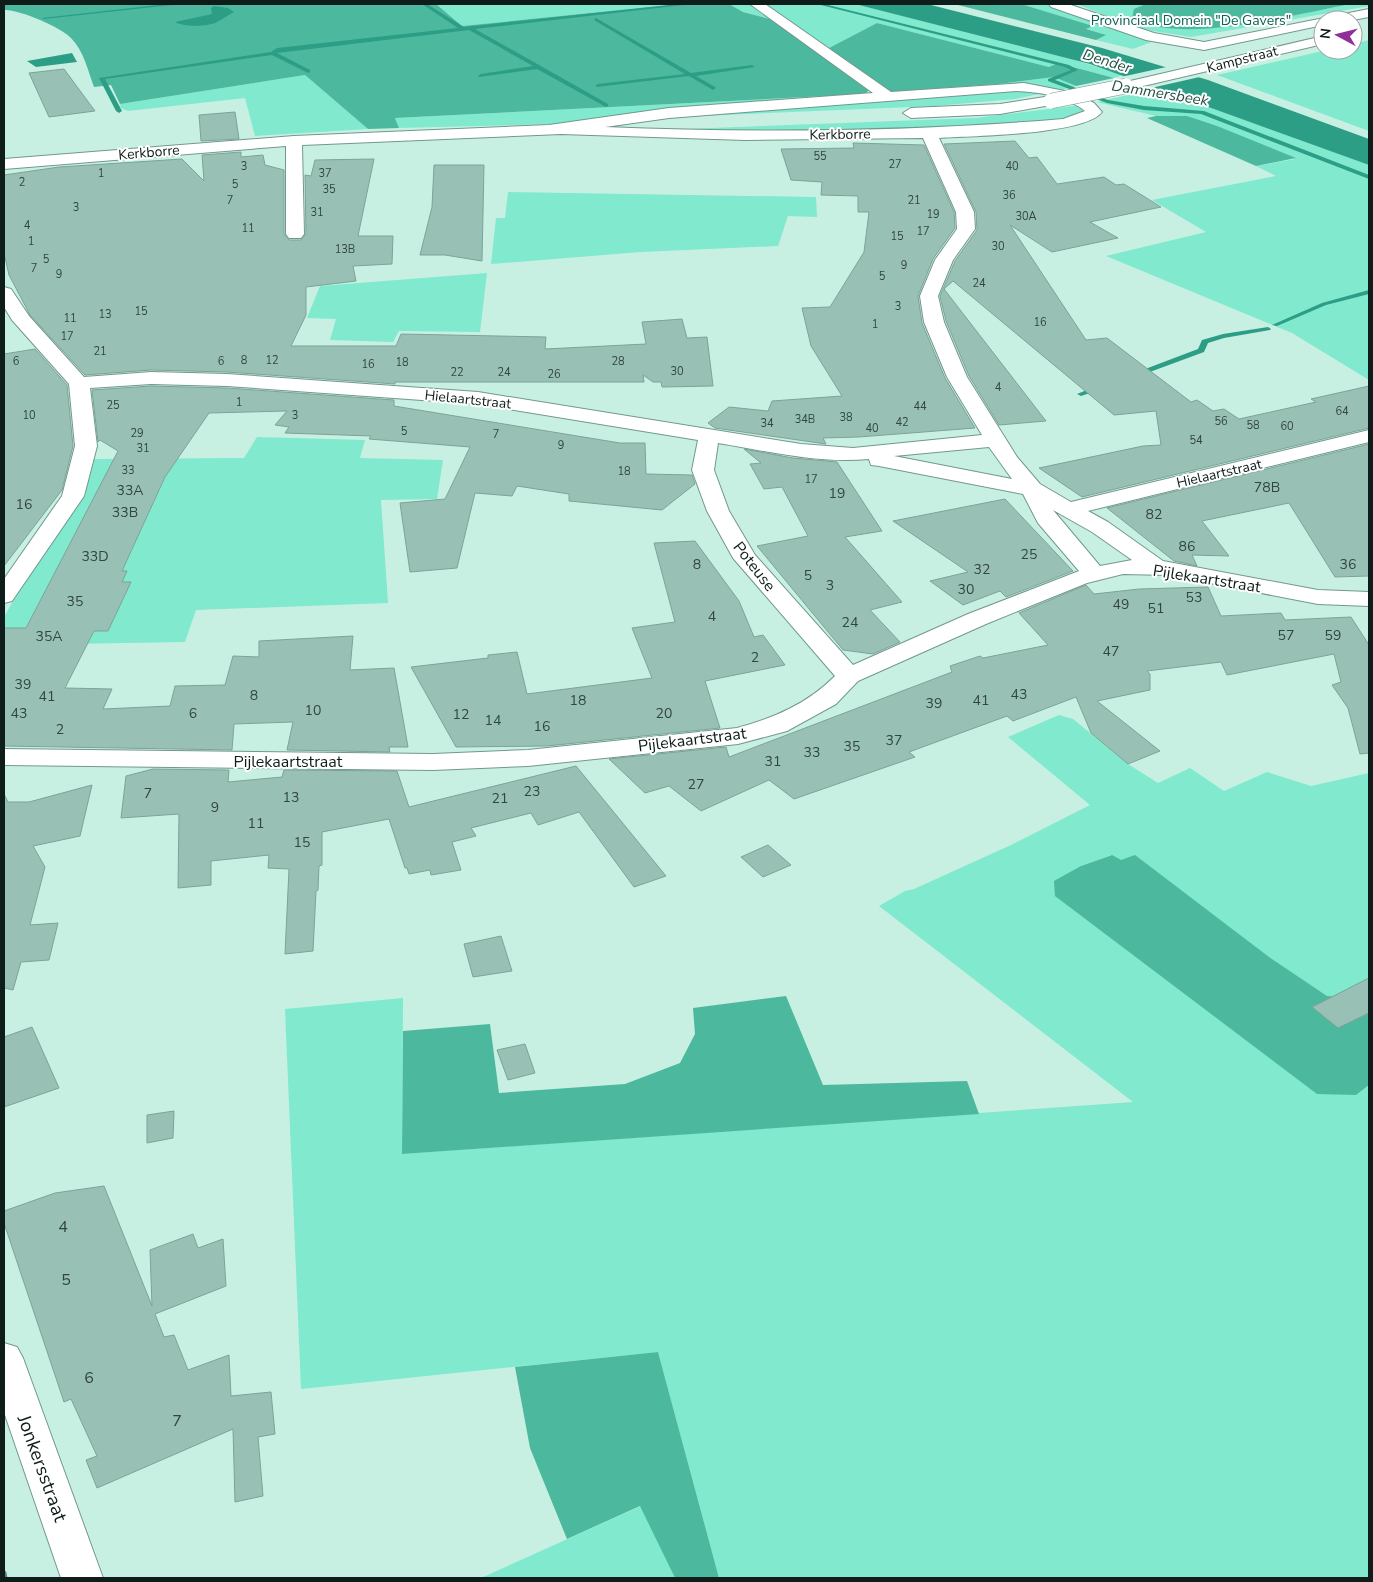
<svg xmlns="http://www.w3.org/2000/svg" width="1373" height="1582" font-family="'Nunito Sans',sans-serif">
  <rect width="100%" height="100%" fill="#c7f0e3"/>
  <!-- green -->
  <g fill="#80e9ce">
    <polygon points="436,4 679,4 462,26"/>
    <polygon points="729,4 754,4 778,21 743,12"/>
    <polygon points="761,4 855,4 1039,49 1123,75 1114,78 1058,63 1049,67 877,23 829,48"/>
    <polygon points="1021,4 1051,4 1154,41 1133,49 1096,40 1105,35 1086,29 1092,26"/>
    <polygon points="1077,4 1369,4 1369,6 1191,37 1134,28"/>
    <polygon points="1369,40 1369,131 1217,75 1327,50 1353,50 1353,44"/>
    <polygon points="305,75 368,129 255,136 245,98 128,111 121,108 120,104"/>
    <polygon points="1054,77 1076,86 1055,92 1046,89 895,95 886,92 999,84"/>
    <polygon points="1159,88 1369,165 1369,380 1292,333 1106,256 1206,232 1152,200 1276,176 1256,166 1295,159 1187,116 1156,116 1097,102"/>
    <polygon points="985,89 1049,92 1015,99 935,106 676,117"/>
    <polygon points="865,94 859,96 560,124 399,128 395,118"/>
    <polygon points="1081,105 1086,110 1083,114 1056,121 898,129 683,131 684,129 975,118"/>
    <polygon points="508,192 816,197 817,217 788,216 778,246 641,252 491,264 496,218 505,218"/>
    <polygon points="487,273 480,332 399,331 393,342 330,340 336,319 307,318 320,286"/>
    <polygon points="257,437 365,440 360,458 443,460 437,499 381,500 388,603 196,610 185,642 4,645 4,617 93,459 244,458"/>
    <polygon points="1059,715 1073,719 1128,764 1158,783 1190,768 1224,791 1267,772 1311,786 1369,773 1369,988 1357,999 1327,996 1111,855 1081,866 1356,1095 1369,1085 1369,1578 719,1578 658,1352 301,1389 285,1009 403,998 402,1154 1133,1102 879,906 905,891 914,889 1011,845 1090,805 1008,737"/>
    <polygon points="641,1506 675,1578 481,1578"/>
  </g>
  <!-- forest -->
  <g fill="#4cb89e">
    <path d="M4,4H436L462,26L679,4H729L743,12L778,21L869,90L865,94L395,118L399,128L368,129L305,75L120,104L111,85L94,87C88,71 84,51 71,38C61,27 18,9 4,10Z"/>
    <polygon points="961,4 1021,4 1093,26 1086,29 1106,35 1096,40 958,5"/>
    <path d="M1146,4H1351C1294,14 1182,46 1132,18L1134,9Z"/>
    <polygon points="877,23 1049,67 1058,63 1114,78 1076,86 1054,77 999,84 886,92 829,48"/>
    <polygon points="1156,116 1187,116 1217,126 1296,158 1256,166 1147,118"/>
    <polygon points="1112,855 1121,860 1135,855 1269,957 1327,996 1357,998 1369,988 1369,1085 1356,1095 1317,1094 1055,896 1054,881 1081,866"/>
    <polygon points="786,996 823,1085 967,1081 979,1114 402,1154 403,1031 490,1024 499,1093 625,1084 680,1063 695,1034 693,1008"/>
    <polygon points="658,1352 719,1578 675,1578 640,1506 567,1539 530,1448 515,1367"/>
  </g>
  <!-- water -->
  <g fill="#2c9e85">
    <polygon points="855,4 927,4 1102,48 1208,80 1369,139 1369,165 1090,64"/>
    <path d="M214,6L228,8L234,12C228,15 223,19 217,22C208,27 183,27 175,22L212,14L211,8Z"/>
    <polygon points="72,53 77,62 36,67 27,61"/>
  </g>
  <!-- pier -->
  <polygon fill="#c7f0e3" points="1171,66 1204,76 1151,88 1121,77"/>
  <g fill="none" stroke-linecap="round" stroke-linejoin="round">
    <!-- stream -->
    <g fill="#2c9e85" fill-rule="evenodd">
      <polygon points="167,4 181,4 44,19 42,18"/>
      <polygon points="422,4 427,4 464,27 679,4 692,4 475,29 608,104 608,106 606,107 537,69 479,77 478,76 481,74 533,66 469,30 277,53 310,70 310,72 308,73 272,55 105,79 122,111 119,113 116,111 99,78 271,52 277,48 458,28"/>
      <polygon points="817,4 824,4 1069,65 1078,70 1055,80 1108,100 1144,106 1204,111 1369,175 1369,179 1201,114 1144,110 1107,103 1048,81 1048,79 1071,70 1065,67"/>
      <polygon points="596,18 691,73 752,65 755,67 696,76 715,87 716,88 713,90 689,76 596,87 596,85 598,84 685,74 594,20"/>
      <polygon points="1369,290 1369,294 1326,305 1277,326 1272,325 1322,303"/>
      <polygon points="1268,327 1271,329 1270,330 1224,338 1208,343 1204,352 1139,376 1132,374 1198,349 1202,340 1223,334"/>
      <polygon points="1099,385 1102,385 1102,389 1081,396 1077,394"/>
    </g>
  </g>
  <!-- building -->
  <g fill="#99c0b5" stroke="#7da397">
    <polygon points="64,69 95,111 49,117 29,73"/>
    <polygon points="235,112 239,139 201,141 199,115"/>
    <polygon points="1015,141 1029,158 1037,157 1057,184 1104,177 1116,185 1124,184 1161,207 1090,222 1118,238 1052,252 1010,225 1086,340 1107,338 1191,402 1197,400 1213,411 1224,409 1239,419 1316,402 1311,399 1369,386 1369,428 1082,497 1039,468 1143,446 1161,445 1156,411 1114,415 953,281 944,289 1046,421 999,425 969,376 946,321 940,296 955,261 977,230 976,212 944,144"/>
    <polygon points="853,143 924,145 954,212 955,228 933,259 918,296 922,323 945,378 975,428 859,437 823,438 826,444 715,428 708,423 729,407 768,411 772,401 842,396 811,346 802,308 830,307 864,252 869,212 858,212 858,196 821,195 822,182 791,180 781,149 854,148"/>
    <polygon points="241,152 241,157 263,155 265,165 284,170 284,234 289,240 301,240 306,234 305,175 311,176 315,160 374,159 358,236 393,236 392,264 353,266 356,281 306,287 306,315 291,346 396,346 401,334 546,337 545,349 646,344 642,322 682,319 687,338 707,337 713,386 662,387 661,382 653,382 643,375 644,382 395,382 395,384 227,372 151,370 85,375 30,315 9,275 4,253 4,175 59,167 182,159 204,181 202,155"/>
    <polygon points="434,165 484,165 482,261 445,255 420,255 432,207"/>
    <polygon points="35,349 67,385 73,446 62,490 4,566 4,354"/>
    <polygon points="151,386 227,388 394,400 394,406 620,443 645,443 646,474 692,475 695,484 662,510 569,501 569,494 517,486 512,496 475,493 457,568 410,572 400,503 445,499 470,447 369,439 371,436 285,433 289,427 275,425 287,411 209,413 165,477 122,571 127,571 122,582 131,582 108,631 94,631 65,688 112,689 103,709 170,706 175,686 225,685 233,656 259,657 259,641 353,636 350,670 394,668 408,747 389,747 390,752 287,750 293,722 234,724 232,750 4,746 4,628 26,628 118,451 100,440 98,442 92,390"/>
    <polygon points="1369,444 1369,576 1335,577 1289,503 1202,521 1229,556 1192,555 1197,566 1174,561 1107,508"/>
    <polygon points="744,449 793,458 837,462 882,531 845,537 902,602 870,610 900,642 873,654 843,650 757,546 808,536 782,487 764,489 750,464 761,463"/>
    <polygon points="1005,499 1073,571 1006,597 1000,591 963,605 930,581 968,572 893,521"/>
    <polygon points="695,541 739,601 754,637 763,635 785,665 705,681 720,728 547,746 456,747 411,667 488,658 488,655 517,652 527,694 652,678 632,628 675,622 654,543"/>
    <polygon points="1086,585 1094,594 1139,589 1208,587 1221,616 1281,613 1285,620 1351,617 1369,645 1369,753 1360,754 1348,708 1332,685 1341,682 1334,654 1227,675 1221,662 1147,671 1150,674 1150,690 1097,701 1160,751 1128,764 1091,733 1076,697 1013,721 1007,716 909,752 915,757 794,799 769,780 701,811 669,786 645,793 609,759 726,747 729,757 952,672 950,666 980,656 983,658 1048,645 1019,613"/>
    <polygon points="576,766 666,876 634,887 579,812 538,825 531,813 471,828 476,836 452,842 461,870 431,875 430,870 409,874 407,868 405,868 389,819 322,832 322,865 319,866 318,890 316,891 313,951 285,954 289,869 268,868 269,855 211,861 211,885 178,888 179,814 121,818 126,776 153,769 229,770 228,782 282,777 284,770 397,771 409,807"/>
    <polygon points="92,785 80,836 33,846 45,867 30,925 58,923 49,960 21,962 13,990 4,988 4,794 8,802 29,802"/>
    <polygon points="768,845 791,865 763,877 741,857"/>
    <polygon points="501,936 512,971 473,977 464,944"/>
    <polygon points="1369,978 1369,1013 1338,1028 1312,1007"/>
    <polygon points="32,1027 59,1088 4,1107 4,1037"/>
    <polygon points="525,1044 535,1073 508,1080 497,1050"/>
    <polygon points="174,1111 173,1138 147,1143 147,1115"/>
    <polygon points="104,1186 152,1306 150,1250 193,1234 198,1248 223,1239 226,1286 155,1314 164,1337 174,1335 188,1370 229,1355 231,1396 271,1392 275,1434 258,1437 263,1496 235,1502 233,1429 97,1488 86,1460 97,1456 71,1399 64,1402 4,1223 4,1211 55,1193"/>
  </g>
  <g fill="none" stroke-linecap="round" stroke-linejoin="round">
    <!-- minor casing -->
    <g stroke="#72988d" stroke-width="2">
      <g id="minor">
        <path d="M750,4H765L891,92L1024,83L1075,93L1094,103L1102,112C1085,135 970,136 939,138L974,212L975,229L953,260L938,296L944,322L967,377L1017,457L1040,484L1071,502L1369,430V442L1088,511L1108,522L1163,561L1318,590L1369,592V606L1318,604L1168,575L1123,574L1087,583L986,624L858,681L836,704L787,731L738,744L528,766L433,770L4,765V749L433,754L528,750L737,728C774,718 807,704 835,676L733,558L707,511L692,470L698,440L478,404L227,386L151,384L90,388L97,446L84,496L12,601L4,603V579L62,496L75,446L69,384L12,320L4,307V287L11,289L29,316L84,377L151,372L227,374L478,392L801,444L853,448L982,435L947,377L924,322L920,296L935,260L957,229L956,212L923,138L745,140L561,134L302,145L304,234L301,238H289L286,234V146L4,169V159L294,136L549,125L669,108L873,93ZM1016,91C1039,92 1067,96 1085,111L1063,119C910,132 758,133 605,127L669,118ZM718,443C767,451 819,464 869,459L871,465L879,466L1023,494L1038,523L1079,571L968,614L853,665L755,555L729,511L714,470ZM989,447L1012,479L894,456ZM1053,510L1092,532L1132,560L1100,566Z"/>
        <polygon points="1049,4 1068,4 1154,33 1204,42 1369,9 1369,17 1353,20 1323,20 1323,25 1204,50 1146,40 1051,7"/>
        <polygon points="1323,36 1323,44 1126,90 1119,86 1126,82"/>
        <polygon points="1051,96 1056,98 1059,101 1056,104 1000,114 911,118 903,113 911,108 1000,104"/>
        <polygon points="4,1343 17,1347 23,1358 103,1578 61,1578 4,1412"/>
      </g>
    </g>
    <!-- minor -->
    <use href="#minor" fill="#fff" fill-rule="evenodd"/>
    <!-- rail -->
    <polyline stroke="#647f77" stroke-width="5" points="4,1573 5,1578"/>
    <!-- minor-bridge casing -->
    <g stroke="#72988d" stroke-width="16" stroke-linecap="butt">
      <polyline id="minor-bridge" points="1051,101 1126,86"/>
    </g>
    <!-- minor-bridge -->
    <use href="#minor-bridge" stroke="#fff" stroke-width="15"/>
  </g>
  <g text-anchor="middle" stroke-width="4" stroke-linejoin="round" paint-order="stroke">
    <!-- far-number labels -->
    <g font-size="11" fill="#314640">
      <text x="820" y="160">55</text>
      <text x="895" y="168">27</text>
      <text x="244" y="170">3</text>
      <text x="1012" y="170">40</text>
      <text x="101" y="177">1</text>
      <text x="325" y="177">37</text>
      <text x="22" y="186">2</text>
      <text x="235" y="188">5</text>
      <text x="329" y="193">35</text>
      <text x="1009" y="199">36</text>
      <text x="230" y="204">7</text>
      <text x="914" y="204">21</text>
      <text x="76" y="211">3</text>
      <text x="317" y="216">31</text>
      <text x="933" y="218">19</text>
      <text x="1026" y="220">30A</text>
      <text x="27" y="229">4</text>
      <text x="248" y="232">11</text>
      <text x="923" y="235">17</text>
      <text x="897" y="240">15</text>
      <text x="31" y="245">1</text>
      <text x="998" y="250">30</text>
      <text x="345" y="253">13B</text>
      <text x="46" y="263">5</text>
      <text x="904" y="269">9</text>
      <text x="34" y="272">7</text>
      <text x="59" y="278">9</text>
      <text x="882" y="280">5</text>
      <text x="979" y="287">24</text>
      <text x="898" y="310">3</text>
      <text x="141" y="315">15</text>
      <text x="105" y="318">13</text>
      <text x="70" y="322">11</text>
      <text x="1040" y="326">16</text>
      <text x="875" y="328">1</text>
      <text x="67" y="340">17</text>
      <text x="100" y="355">21</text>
      <text x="244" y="364">8</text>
      <text x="272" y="364">12</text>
      <text x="16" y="365">6</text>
      <text x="221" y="365">6</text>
      <text x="618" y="365">28</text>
      <text x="402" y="366">18</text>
      <text x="368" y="368">16</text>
      <text x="677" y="375">30</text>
      <text x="457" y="376">22</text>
      <text x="504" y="376">24</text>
      <text x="554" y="378">26</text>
      <text x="998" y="391">4</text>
      <text x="239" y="406">1</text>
      <text x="113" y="409">25</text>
      <text x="920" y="410">44</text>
      <text x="1342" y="415">64</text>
      <text x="29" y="419">10</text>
      <text x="295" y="419">3</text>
      <text x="846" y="421">38</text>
      <text x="805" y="423">34B</text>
      <text x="1221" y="425">56</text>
      <text x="902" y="426">42</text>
      <text x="767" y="427">34</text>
      <text x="1253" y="429">58</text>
      <text x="1287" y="430">60</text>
      <text x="872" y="432">40</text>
      <text x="404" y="435">5</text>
      <text x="137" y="437">29</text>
      <text x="496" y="438">7</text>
      <text x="1196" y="444">54</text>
      <text x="561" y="449">9</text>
      <text x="143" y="452">31</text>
      <text x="128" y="474">33</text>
      <text x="624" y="475">18</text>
      <text x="811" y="483">17</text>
    </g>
    <!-- far-park labels -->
    <g font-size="14" fill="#0a6352" stroke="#fff">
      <text x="1191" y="25">Provinciaal Domein "De Gavers"</text>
    </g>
    <!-- far-street labels -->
    <g font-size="14" fill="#0e1d19" stroke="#fff">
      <text transform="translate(1242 59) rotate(-14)" y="5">Kampstraat</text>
      <text transform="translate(840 134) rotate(-1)" y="5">Kerkborre</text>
      <text transform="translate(149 152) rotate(-5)" y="5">Kerkborre</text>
      <text transform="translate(468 399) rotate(6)" y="5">Hielaartstraat</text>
      <text transform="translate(1219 473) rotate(-13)" y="5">Hielaartstraat</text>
    </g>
    <!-- number labels -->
    <g font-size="14" fill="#314640">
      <text x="1267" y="492">78B</text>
      <text x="130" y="495">33A</text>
      <text x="837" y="498">19</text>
      <text x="24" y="509">16</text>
      <text x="125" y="517">33B</text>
      <text x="1154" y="519">82</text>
      <text x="1187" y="551">86</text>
      <text x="1029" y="559">25</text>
      <text x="95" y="561">33D</text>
      <text x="697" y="569">8</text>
      <text x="1348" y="569">36</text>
      <text x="982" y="574">32</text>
      <text x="808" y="580">5</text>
      <text x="830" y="590">3</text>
      <text x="966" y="594">30</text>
      <text x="1194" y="602">53</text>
      <text x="75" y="606">35</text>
      <text x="1121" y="609">49</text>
      <text x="1156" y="613">51</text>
      <text x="712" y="621">4</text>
      <text x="850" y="627">24</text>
      <text x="1286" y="640">57</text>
      <text x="1333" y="640">59</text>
      <text x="49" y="641">35A</text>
      <text x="1111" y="656">47</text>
      <text x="755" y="662">2</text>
      <text x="23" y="689">39</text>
      <text x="1019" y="699">43</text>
      <text x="254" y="700">8</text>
      <text x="47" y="701">41</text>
      <text x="578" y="705">18</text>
      <text x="981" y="705">41</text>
      <text x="934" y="708">39</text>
      <text x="313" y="715">10</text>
      <text x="19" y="718">43</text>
      <text x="193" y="718">6</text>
      <text x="664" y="718">20</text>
      <text x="461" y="719">12</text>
      <text x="493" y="725">14</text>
      <text x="542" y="731">16</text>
      <text x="60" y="734">2</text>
      <text x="894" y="745">37</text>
      <text x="852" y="751">35</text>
      <text x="812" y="757">33</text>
      <text x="773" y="766">31</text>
      <text x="696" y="789">27</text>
      <text x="532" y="796">23</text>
      <text x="148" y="798">7</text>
      <text x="291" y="802">13</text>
      <text x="500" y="803">21</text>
      <text x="215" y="812">9</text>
      <text x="256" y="828">11</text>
      <text x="302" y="847">15</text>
    </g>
    <!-- far-water labels -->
    <g font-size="15" font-style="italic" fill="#225044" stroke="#fff">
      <text transform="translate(1107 61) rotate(17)" y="5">Dender</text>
      <text transform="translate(1160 93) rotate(9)" y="5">Dammersbeek</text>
    </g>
    <!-- street labels -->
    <g font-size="16" fill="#0e1d19" stroke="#fff">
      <text transform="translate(755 566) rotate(52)" y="6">Poteuse</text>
      <text transform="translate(1207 578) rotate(9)" y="6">Pijlekaartstraat</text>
      <text transform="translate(692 739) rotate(-7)" y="6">Pijlekaartstraat</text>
      <text x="288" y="767">Pijlekaartstraat</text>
    </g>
    <!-- near-number labels -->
    <g font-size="16" fill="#314640">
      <text x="63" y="1232">4</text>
      <text x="66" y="1285">5</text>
      <text x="89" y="1383">6</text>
      <text x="177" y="1426">7</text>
    </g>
    <!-- near-street labels -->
    <g font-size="19" fill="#0e1d19" stroke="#fff">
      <text transform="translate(43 1468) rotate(70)" y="7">Jonkersstraat</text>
    </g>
  </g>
  <!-- border -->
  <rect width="1373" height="1582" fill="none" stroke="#0e1d19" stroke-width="10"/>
  <!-- north arrow -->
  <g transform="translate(1338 35) rotate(277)"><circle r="24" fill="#ffffff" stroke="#9fa5a3"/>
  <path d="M0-4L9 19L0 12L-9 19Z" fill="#902f98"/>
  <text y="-8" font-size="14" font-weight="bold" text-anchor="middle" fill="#0e1d19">N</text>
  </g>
</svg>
